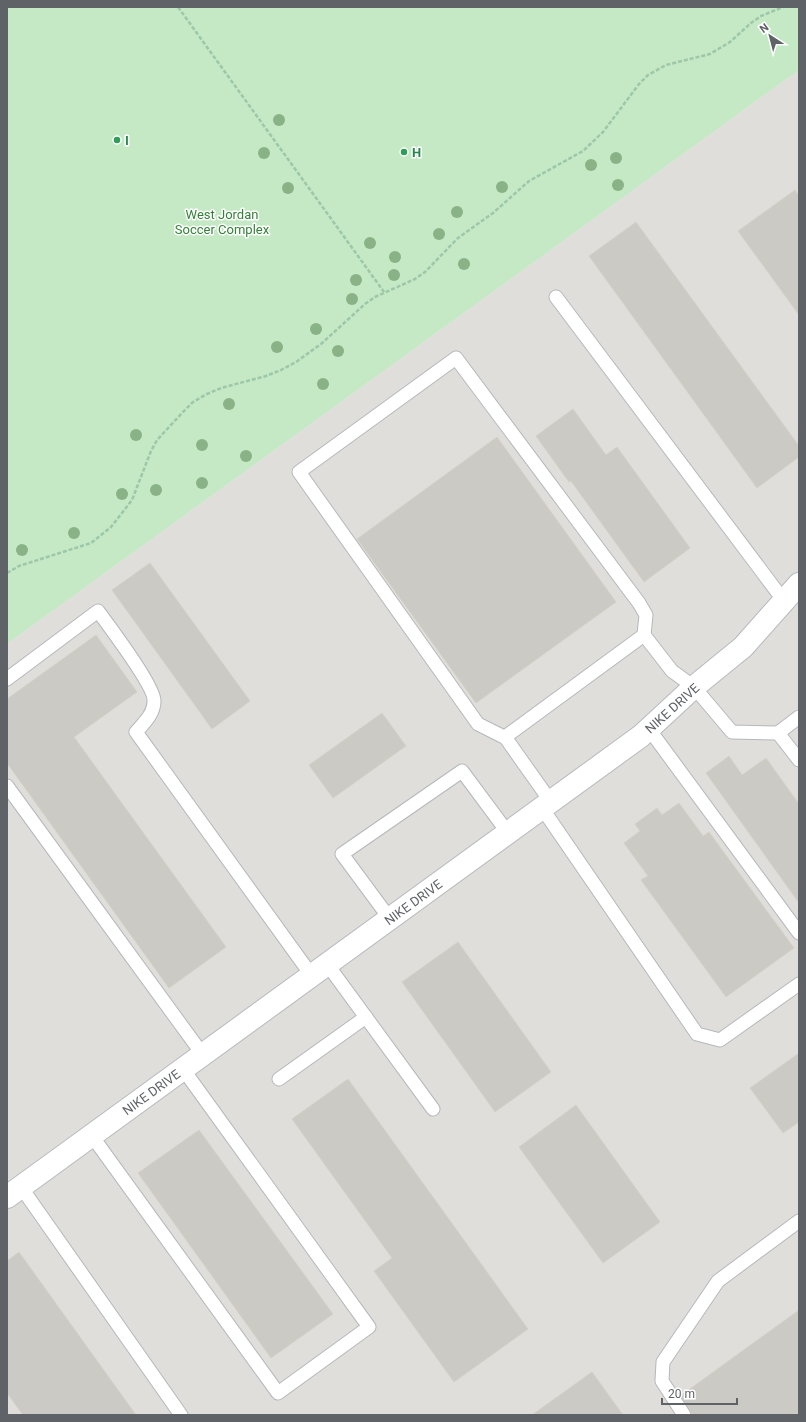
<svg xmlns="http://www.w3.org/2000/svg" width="806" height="1422" font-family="Roboto,sans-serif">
  <rect width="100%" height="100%" fill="#f1efe8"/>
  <!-- industrial -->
  <polygon fill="#e0deda" points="799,70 799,1415 7,1415 7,644"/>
  <!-- green -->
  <polygon fill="#c5e8c5" points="7,7 799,7 799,70 7,644"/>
  <!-- building -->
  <g fill="#cccac5" stroke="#d6d1c6">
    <polygon points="795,190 799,196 799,315 738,231"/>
    <polygon points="636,222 799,446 799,457 757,488 589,256"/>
    <polygon points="573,409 606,455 617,447 690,548 644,582 571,481 569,482 536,436"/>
    <polygon points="497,437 616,602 476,703 357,539"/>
    <polygon points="150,563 250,701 212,729 112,590"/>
    <polygon points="96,635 137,692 74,737 226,947 169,988 7,763 7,699"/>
    <polygon points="382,713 406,746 333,798 309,765"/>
    <polygon points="729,756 742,775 766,758 799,804 799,903 706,773"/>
    <polygon points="679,803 703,836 709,832 794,948 726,997 641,880 648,876 624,843 640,831 635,824 657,808 662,815"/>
    <polygon points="458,942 551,1072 495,1112 402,982"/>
    <polygon points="799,1053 799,1122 783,1133 750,1088"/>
    <polygon points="348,1079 528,1329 454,1382 374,1271 392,1258 292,1119"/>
    <polygon points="576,1105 660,1222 603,1263 519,1147"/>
    <polygon points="199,1130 333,1314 271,1358 138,1173"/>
    <polygon points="19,1252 136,1415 23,1415 7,1393 7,1261"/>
    <polygon points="799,1310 799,1415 693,1415 680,1396"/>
    <polygon points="592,1372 623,1415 532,1415"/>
  </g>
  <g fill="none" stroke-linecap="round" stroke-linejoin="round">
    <!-- lane casing -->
    <g stroke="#b5b8bc" stroke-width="15">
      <g id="lane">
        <polyline points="556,297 784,601"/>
        <path d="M7,679L98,611C109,626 155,687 154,701C154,714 144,723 136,732L312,976"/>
        <polyline points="649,729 799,933"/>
        <polyline points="778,733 799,760"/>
        <polyline points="506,738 478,724 299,472 456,358 639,603 646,615 644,635"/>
        <polyline points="7,786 203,1055"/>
        <polyline points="551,802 505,737 644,635 672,671 694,687 732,732 778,733 799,717"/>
        <polyline points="542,808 697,1034 720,1040 799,984"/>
        <polyline points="390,919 342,854 462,771 508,833"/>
        <polyline points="327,964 433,1109"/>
        <polyline points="279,1079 366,1017"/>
        <polyline points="92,1136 278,1393 369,1327 183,1069"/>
        <polyline points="21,1187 181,1415"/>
        <polyline points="684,1415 662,1381 663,1362 718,1281 799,1221"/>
      </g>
    </g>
    <!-- secondary casing -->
    <g stroke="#b6babf" stroke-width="24">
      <polyline id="secondary" points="7,1197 641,736 694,687 743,647 799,584"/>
    </g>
    <!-- path -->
    <g stroke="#9cc7a9" stroke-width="2.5" stroke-dasharray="4 2" stroke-linecap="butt">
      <polyline points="178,7 384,292"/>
      <polyline points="7,573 19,566 91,543 111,527 132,500 151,451 157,440 183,412 193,402 207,394 221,388 266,376 281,370 296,362 321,344 365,304 375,297 415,279 425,272 458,238 493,213 529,181 583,151 603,132 639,84 648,75 666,65 710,54 730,42 751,23 761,16 783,7"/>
    </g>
    <!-- lane -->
    <use href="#lane" stroke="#fff" stroke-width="13"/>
    <!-- secondary -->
    <use href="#secondary" stroke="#fff" stroke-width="22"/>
  </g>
  <!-- trees -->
  <g fill="#89b387">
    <circle cx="279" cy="120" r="6"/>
    <circle cx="264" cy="153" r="6"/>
    <circle cx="616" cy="158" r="6"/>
    <circle cx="591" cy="165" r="6"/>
    <circle cx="618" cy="185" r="6"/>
    <circle cx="502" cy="187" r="6"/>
    <circle cx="288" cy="188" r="6"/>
    <circle cx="457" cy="212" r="6"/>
    <circle cx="439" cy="234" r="6"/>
    <circle cx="370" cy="243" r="6"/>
    <circle cx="395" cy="257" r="6"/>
    <circle cx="464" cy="264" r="6"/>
    <circle cx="394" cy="275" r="6"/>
    <circle cx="356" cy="280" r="6"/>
    <circle cx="352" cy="299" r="6"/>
    <circle cx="316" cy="329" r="6"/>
    <circle cx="277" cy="347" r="6"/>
    <circle cx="338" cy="351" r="6"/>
    <circle cx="323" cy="384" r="6"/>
    <circle cx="229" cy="404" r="6"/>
    <circle cx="136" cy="435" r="6"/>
    <circle cx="202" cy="445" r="6"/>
    <circle cx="246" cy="456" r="6"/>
    <circle cx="202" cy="483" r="6"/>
    <circle cx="156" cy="490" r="6"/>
    <circle cx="122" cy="494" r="6"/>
    <circle cx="74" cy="533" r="6"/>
    <circle cx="22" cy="550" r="6"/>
  </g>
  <!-- markers -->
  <g fill="#2e9e5b" stroke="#fff" stroke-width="1.5">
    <circle cx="117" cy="140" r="4"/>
    <circle cx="404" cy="152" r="4"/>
  </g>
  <g text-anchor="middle" stroke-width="3" stroke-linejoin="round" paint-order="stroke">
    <!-- leisure labels -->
    <g font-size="13" font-weight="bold" fill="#27864d" stroke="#fff" text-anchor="start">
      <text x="125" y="145">I</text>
      <text x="412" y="157">H</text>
    </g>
    <!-- park labels -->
    <g font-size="13" fill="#348238" stroke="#fff">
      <text x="222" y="219">West Jordan<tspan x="222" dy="15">Soccer Complex</tspan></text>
    </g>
    <!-- street labels -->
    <g font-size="13" fill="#5f6368" stroke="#fff">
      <text transform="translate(672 708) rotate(-42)" y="5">NIKE DRIVE</text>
      <text transform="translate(413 902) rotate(-36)" y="5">NIKE DRIVE</text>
      <text transform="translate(151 1092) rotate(-36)" y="5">NIKE DRIVE</text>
    </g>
  </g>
  <!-- border -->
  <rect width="806" height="1422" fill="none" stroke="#5f6368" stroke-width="16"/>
  <!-- north arrow -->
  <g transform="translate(770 36) rotate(324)" stroke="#ffffff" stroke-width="3" paint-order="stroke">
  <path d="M0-3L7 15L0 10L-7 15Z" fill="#5f6368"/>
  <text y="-6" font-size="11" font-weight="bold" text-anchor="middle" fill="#5f6368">N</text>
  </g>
  <!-- scale -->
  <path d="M662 1398v6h75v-6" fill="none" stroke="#5f6368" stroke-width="2"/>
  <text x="668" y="1398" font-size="12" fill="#5f6368" stroke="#ffffff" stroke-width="3" paint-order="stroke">20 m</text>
</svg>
